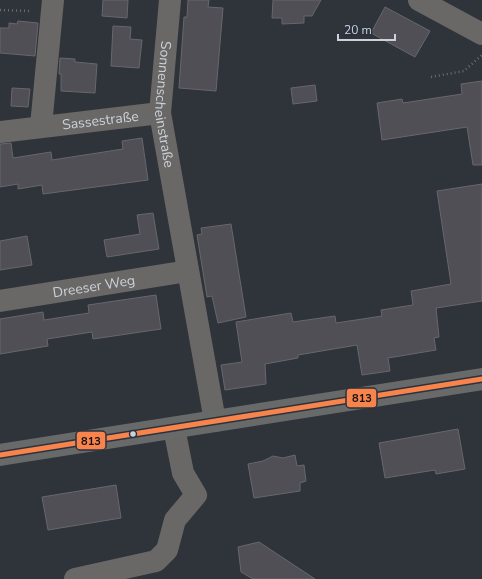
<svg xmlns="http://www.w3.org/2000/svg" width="482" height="579" font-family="'Nunito Sans',sans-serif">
  <rect width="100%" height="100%" fill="#2f333a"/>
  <!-- building -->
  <g fill="#4f4f55" stroke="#67676d">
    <polygon points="103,0 128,0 127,18 102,16"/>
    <polygon points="188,0 209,0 208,7 223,8 216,91 179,88 184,17 187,17"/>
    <polygon points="273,0 321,0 312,16 304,16 304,23 282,24 282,18 272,18"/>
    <polygon points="385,7 430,31 415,57 371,33"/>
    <polygon points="18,21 38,23 35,56 0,53 0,28 9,28 9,23 17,24"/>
    <polygon points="113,26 131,27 130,39 142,40 139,68 111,66"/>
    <polygon points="60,58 75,59 75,62 97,64 95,93 61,91 61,74 59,74"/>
    <polygon points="482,81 482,165 473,165 467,127 382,140 377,103 402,99 403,103 462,94 461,84"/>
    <polygon points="315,85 317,101 293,104 291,88"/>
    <polygon points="12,88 30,89 28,107 11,106"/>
    <polygon points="142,138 148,180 43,194 42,185 18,189 18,184 0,187 0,144 11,143 13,158 51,152 52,160 123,149 122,141"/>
    <polygon points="482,184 482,301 436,308 439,337 434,338 436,350 388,358 390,371 362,375 357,345 298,355 298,358 265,364 266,384 225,390 221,365 242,362 236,322 291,313 293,322 335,316 336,323 382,316 381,310 413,305 411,291 451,284 437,191"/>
    <polygon points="153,213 159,249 107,257 104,240 140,234 137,215"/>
    <polygon points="231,224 246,317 218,323 212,296 207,297 197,235 202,234 201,228"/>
    <polygon points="27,236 32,265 0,270 0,241"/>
    <polygon points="156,295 161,329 93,339 92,332 47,339 48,346 0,354 0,319 43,312 44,320 89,313 88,305"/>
    <polygon points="458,429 465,469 436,474 435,470 385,478 379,443"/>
    <polygon points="295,455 297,466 304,465 306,481 300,483 300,491 254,498 248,464 263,461 273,456 283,458"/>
    <polygon points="116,485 121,518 48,530 42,497"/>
    <polygon points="259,542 315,579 253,579 241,572 238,547"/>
  </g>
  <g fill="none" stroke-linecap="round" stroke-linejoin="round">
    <!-- path -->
    <g stroke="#6c6d6d" stroke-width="2.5" stroke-dasharray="1 3" stroke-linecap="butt">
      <polyline points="0,10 31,11"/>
      <polyline points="431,77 464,71 482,55"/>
    </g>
    <!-- minor -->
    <g stroke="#696866" stroke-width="22">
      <path id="s1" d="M170,0L160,113L215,421"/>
      <polyline points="419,0 482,34"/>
      <polyline points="41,126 53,0"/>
      <path id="s2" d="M0,132L160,113"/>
      <path id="s3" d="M0,301L188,271"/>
      <polyline points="75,579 156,561 167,550 175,520 196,495 183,473 174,428"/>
    </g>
    <!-- major -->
    <polyline stroke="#686969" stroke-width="22" points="0,455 482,379"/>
    <!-- bus-1 casing -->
    <g stroke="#2a323f" stroke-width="8">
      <polyline id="bus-1" points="0,455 482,379"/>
    </g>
    <!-- bus-1 -->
    <use href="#bus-1" stroke="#f8844c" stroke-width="5"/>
  </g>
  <!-- markers -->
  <circle fill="#cdd2da" stroke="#2a323f" stroke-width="1.5" cx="133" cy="434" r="3.5"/>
  <g text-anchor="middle" stroke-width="4" stroke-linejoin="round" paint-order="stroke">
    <!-- street labels -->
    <g font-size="14" fill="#cdd2da" stroke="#2a323f">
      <text dy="5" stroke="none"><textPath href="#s1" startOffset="105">Sonnenscheinstraße</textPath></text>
      <text dy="5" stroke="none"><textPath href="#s2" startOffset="101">Sassestraße</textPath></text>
      <text dy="5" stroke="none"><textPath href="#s3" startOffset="95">Dreeser Weg</textPath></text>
    </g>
  </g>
  <g stroke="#2a323f" stroke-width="1.5">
    <rect x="346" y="388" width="31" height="20" rx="4" fill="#f8844c"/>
    <rect x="76" y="431" width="30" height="19" rx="4" fill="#f8844c"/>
  </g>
  <g font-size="11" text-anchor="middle" font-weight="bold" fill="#111">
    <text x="362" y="402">813</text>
    <text x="91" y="445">813</text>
  </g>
  <!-- scale -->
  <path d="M338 34v6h57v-6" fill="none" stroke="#cdd2da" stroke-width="2"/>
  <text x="344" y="34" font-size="12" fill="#cdd2da" stroke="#2a323f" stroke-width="3" paint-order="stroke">20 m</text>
</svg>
